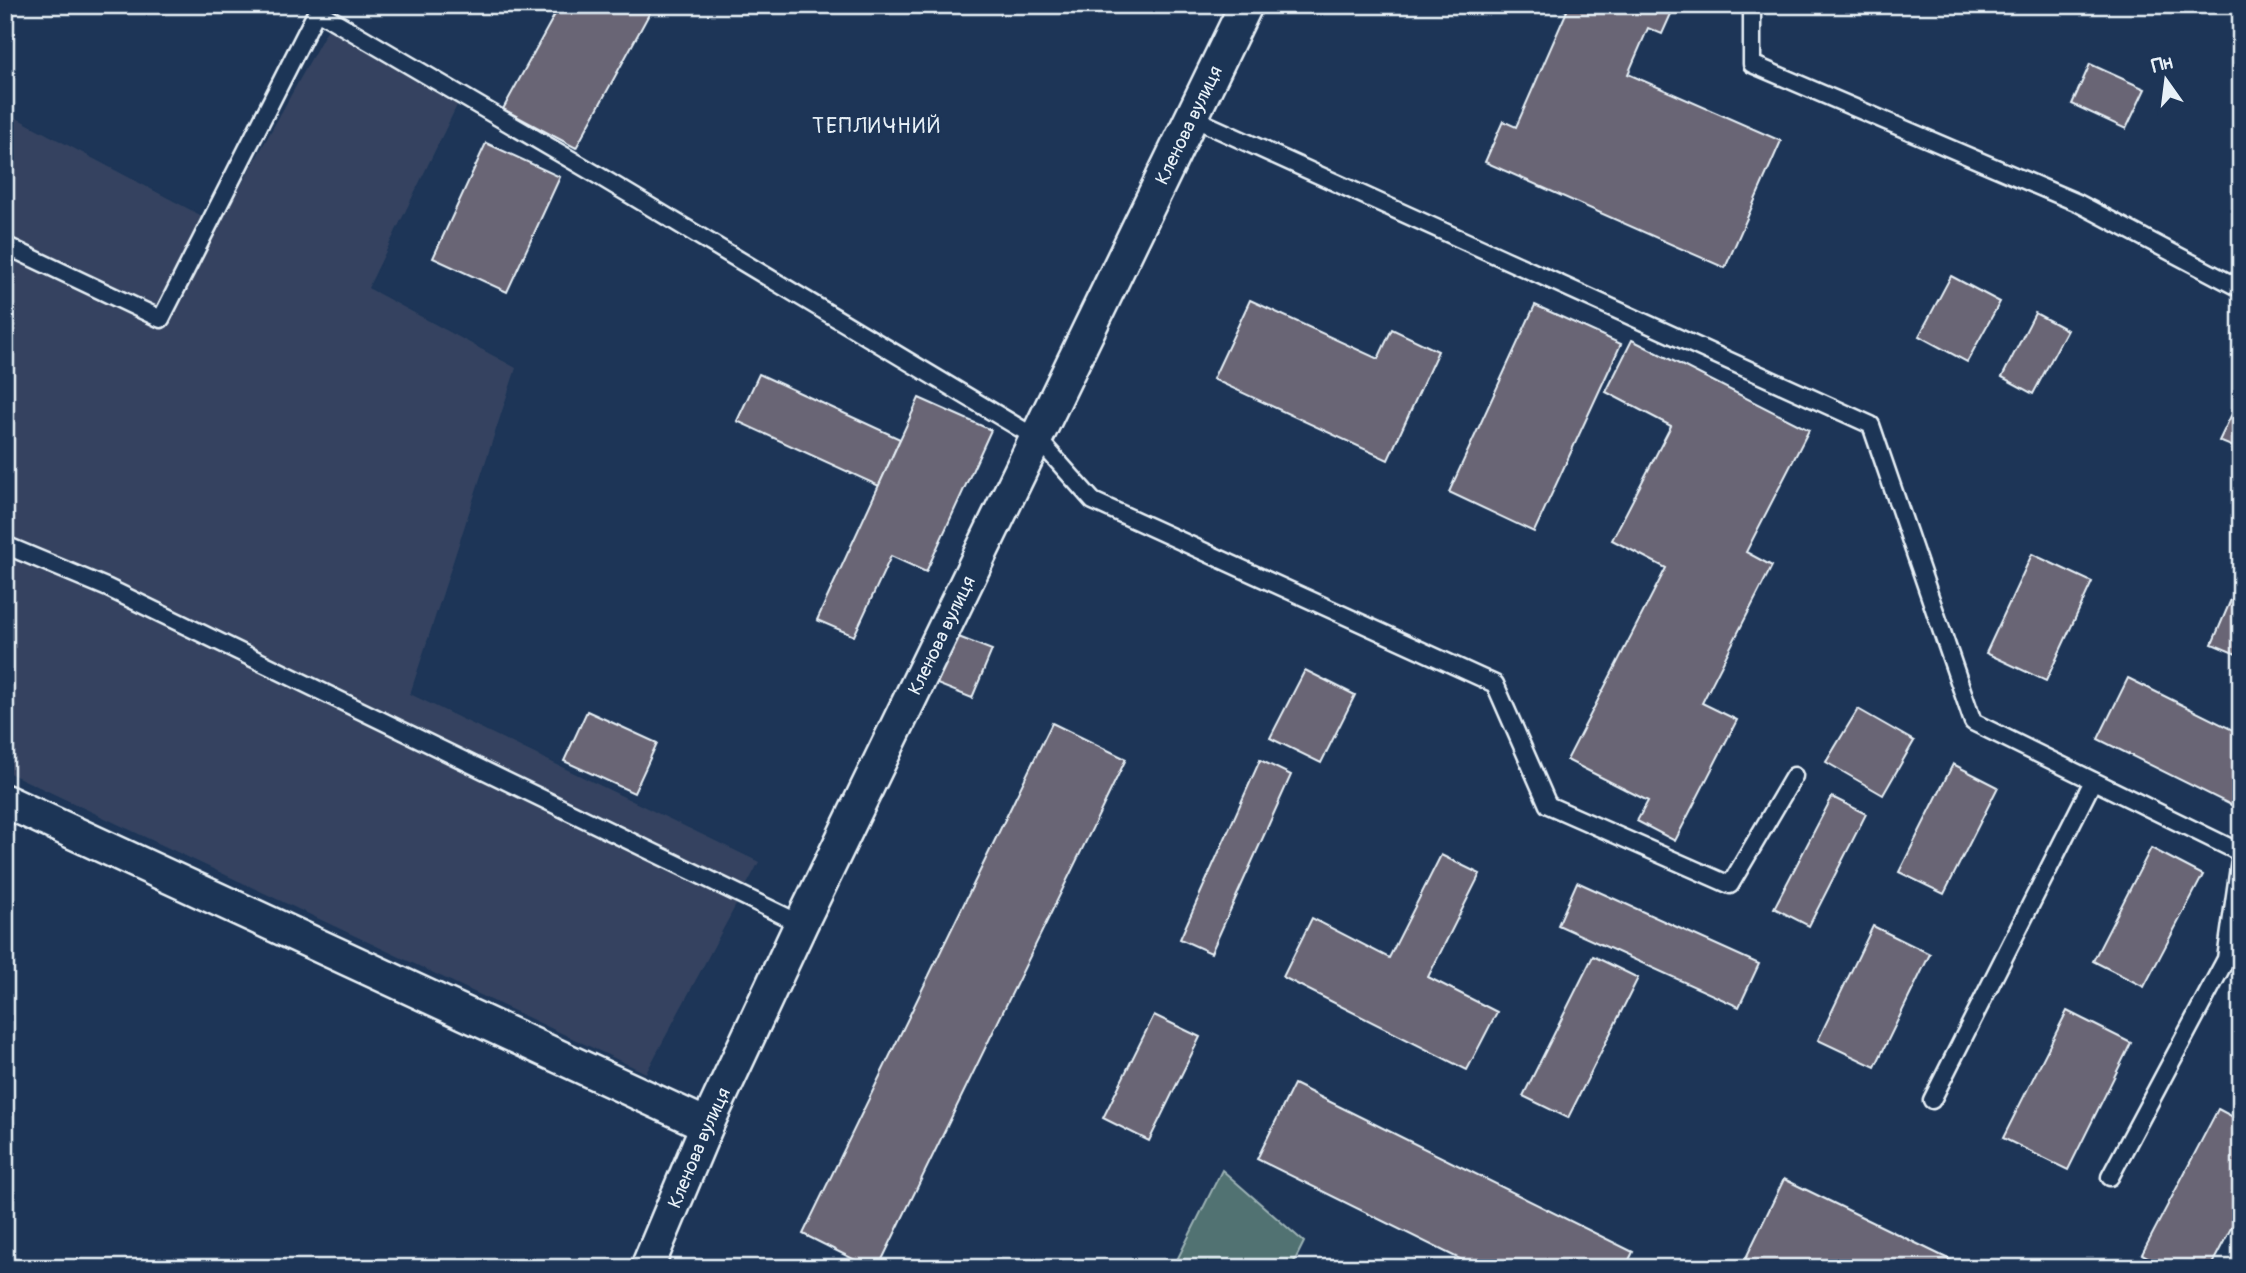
<svg xmlns="http://www.w3.org/2000/svg" width="2246" height="1273" font-family="Pangolin,sans-serif">
  <rect width="100%" height="100%" fill="#1d3557"/>
  <filter id="ink" filterUnits="userSpaceOnUse"><feTurbulence type="fractalNoise" baseFrequency=".0143" numOctaves="2"/><feDisplacementMap in="SourceGraphic" scale="14" xChannelSelector="R" yChannelSelector="G"/><feConvolveMatrix kernelMatrix="1 2 1 2 8 2 1 2 1" color-interpolation-filters="sRGB"/></filter>
  <g filter="url(#ink)">
    <!-- built -->
    <polygon fill="#344360" points="331,23 464,91 368,288 516,368 410,694 759,862 646,1073 5,771 5,112 219,225"/>
    <!-- green -->
    <polygon fill="#517272" stroke="#9cb2b5" stroke-width="2" points="1222,1170 1304,1242 1291,1268 1173,1268"/>
    <!-- building -->
    <g fill="#696574" stroke="#e8f1f8" stroke-width="2">
      <polygon points="560,5 654,5 576,148 503,109"/>
      <polygon points="1675,5 1662,34 1648,28 1628,74 1781,141 1725,268 1485,162 1503,121 1516,127 1567,11 1555,5"/>
      <polygon points="2090,64 2145,89 2126,129 2072,104"/>
      <polygon points="486,143 560,177 507,292 433,258"/>
      <polygon points="1951,276 2000,302 1967,362 1919,336"/>
      <polygon points="1250,300 1378,359 1392,329 1438,351 1388,460 1213,379"/>
      <polygon points="1535,305 1621,344 1534,532 1449,492"/>
      <polygon points="2035,313 2067,330 2033,394 2002,377"/>
      <polygon points="1632,340 1809,430 1746,552 1772,566 1702,703 1737,720 1675,841 1637,821 1648,801 1567,760 1666,568 1612,540 1671,426 1606,392"/>
      <polygon points="759,374 900,439 879,486 737,421"/>
      <polygon points="2241,395 2241,450 2219,441"/>
      <polygon points="919,398 991,430 926,572 891,556 854,636 817,620"/>
      <polygon points="2032,554 2092,582 2046,681 1986,653"/>
      <polygon points="2232,597 2241,601 2241,656 2212,644"/>
      <polygon points="956,636 992,650 972,698 937,684"/>
      <polygon points="1305,670 1355,695 1321,763 1270,738"/>
      <polygon points="2128,678 2241,734 2241,791 2233,806 2098,739"/>
      <polygon points="1858,709 1914,741 1883,795 1826,762"/>
      <polygon points="587,711 657,743 634,793 564,761"/>
      <polygon points="1052,723 1126,759 878,1268 871,1268 803,1234"/>
      <polygon points="1260,760 1291,775 1211,953 1180,939"/>
      <polygon points="1953,764 1998,787 1944,894 1899,872"/>
      <polygon points="1832,797 1866,814 1809,926 1774,908"/>
      <polygon points="2151,848 2203,875 2144,987 2093,961"/>
      <polygon points="1441,855 1480,874 1428,977 1497,1012 1467,1070 1283,977 1312,918 1389,958"/>
      <polygon points="1577,882 1759,964 1739,1007 1558,925"/>
      <polygon points="1873,926 1930,954 1875,1067 1818,1040"/>
      <polygon points="1593,956 1638,978 1568,1118 1523,1096"/>
      <polygon points="2067,1011 2131,1043 2068,1170 2003,1138"/>
      <polygon points="1154,1015 1200,1037 1149,1141 1103,1118"/>
      <polygon points="1294,1084 1633,1252 1625,1268 1478,1268 1257,1159"/>
      <polygon points="2218,1109 2241,1121 2241,1209 2210,1268 2168,1268 2142,1254"/>
      <polygon points="1784,1179 1967,1268 1741,1268"/>
    </g>
    <g fill="none" stroke-linecap="round" stroke-linejoin="round">
      <!-- lane casing -->
      <g stroke="#e8f1f8" stroke-width="21">
        <g id="lane">
          <polyline points="1752,5 1752,64 2078,203 2241,289"/>
          <polyline points="1193,118 1871,425 1973,722 2241,853"/>
          <polyline points="5,245 161,319 317,11 599,176 1038,439 1093,501 1495,684 1548,805 1730,885 1794,776"/>
          <polyline points="5,545 108,588 801,924"/>
          <polyline points="1932,1100 2093,781"/>
          <polyline points="2110,1177 2226,959 2241,853"/>
        </g>
      </g>
      <!-- street casing -->
      <g stroke="#e8f1f8" stroke-width="37">
        <g id="street">
          <polyline points="5,801 707,1125"/>
          <path id="s1" d="M647,1268L707,1125L801,924L1246,5"/>
        </g>
      </g>
      <!-- lane -->
      <use href="#lane" stroke="#1d3557" stroke-width="16"/>
      <!-- street -->
      <use href="#street" stroke="#1d3557" stroke-width="32"/>
    </g>
  </g>
  <g text-anchor="middle" stroke-width="5" stroke-linejoin="round" paint-order="stroke">
    <!-- street labels -->
    <g font-size="19" fill="#e8f1f8" stroke="#1d3557">
      <text dy="7" stroke="none"><textPath href="#s1" startOffset="1265">Кленова вулиця</textPath></text>
      <text dy="7" stroke="none"><textPath href="#s1" startOffset="698">Кленова вулиця</textPath></text>
      <text dy="7" stroke="none"><textPath href="#s1" startOffset="131">Кленова вулиця</textPath></text>
    </g>
    <!-- neighbourhood labels -->
    <g font-size="21" letter-spacing="2" fill="#e8f1f8" stroke="#1d3557">
      <text x="877" y="133">ТЕПЛИЧНИЙ</text>
    </g>
  </g>
  <!-- margin -->
  <rect width="2246" height="1273" fill="none" stroke="#1d3557" stroke-width="28"/>
  <rect x="14" y="14" width="2218" height="1245" fill="none" stroke="#e8f1f8" stroke-width="2.5" filter="url(#ink)"/>
  <!-- north arrow -->
  <g transform="translate(2166 80) rotate(346)" stroke="#1d3557" stroke-width="5" paint-order="stroke">
  <path d="M0-5L12 26L0 18L-12 26Z" fill="#e8f1f8"/>
  <text y="-10" font-size="19" font-weight="bold" text-anchor="middle" fill="#e8f1f8">Пн</text>
  </g>
</svg>
